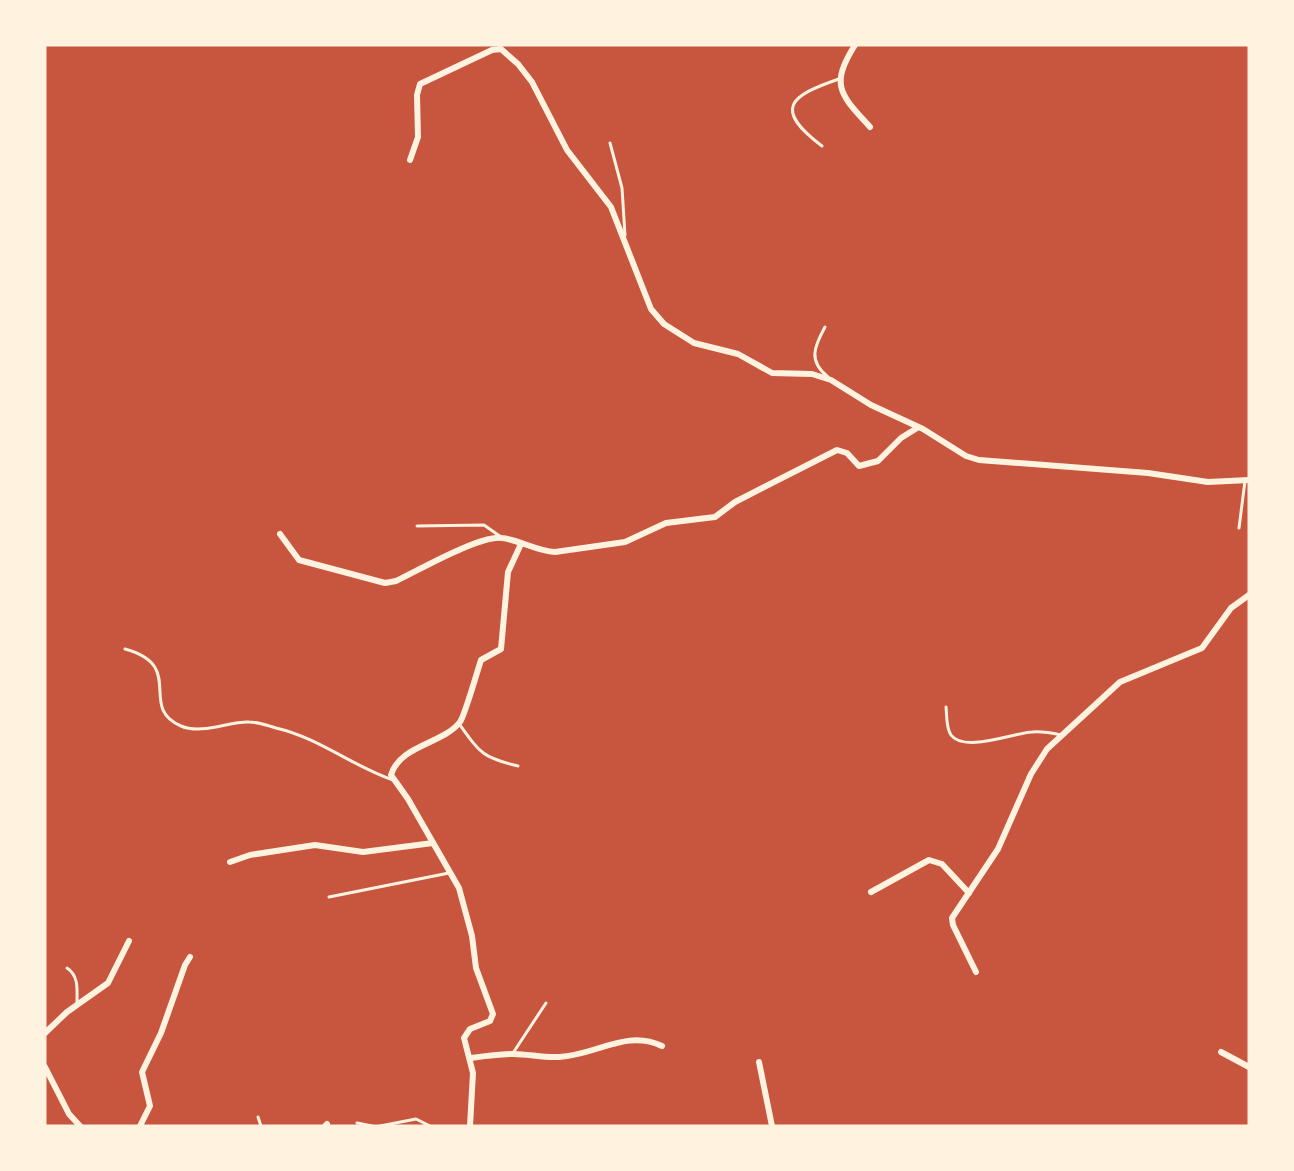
<svg xmlns="http://www.w3.org/2000/svg" width="1294" height="1171" font-family="'Libre Baskerville',serif">
  <rect width="100%" height="100%" fill="#c8553d"/>
  <g fill="none" stroke-linecap="round" stroke-linejoin="round">
    <!-- service -->
    <g stroke="#fff3e0" stroke-width="3">
      <polyline points="610,143 622,188 625,235"/>
      <path d="M822,146C773,109 789,96 839,79"/>
      <path d="M825,327C814,347 808,361 828,377"/>
      <polyline points="417,526 484,525 501,537"/>
      <polyline points="1239,528 1245,481"/>
      <path d="M125,649C187,666 137,707 181,726C202,735 230,721 249,722C258,722 267,725 276,728C319,738 352,766 393,780"/>
      <path d="M946,707C947,716 946,728 951,735C964,753 1013,733 1032,732C1042,731 1052,733 1061,735"/>
      <path d="M460,725C480,753 483,758 518,766"/>
      <polyline points="329,897 449,873"/>
      <path d="M67,968C79,976 77,989 77,1003"/>
      <polyline points="513,1053 546,1003"/>
      <polyline points="258,1117 261,1126"/>
      <polyline points="357,1123 372,1126"/>
      <polyline points="380,1126 416,1119 430,1126"/>
    </g>
    <!-- minor -->
    <g stroke="#fff3e0" stroke-width="6">
      <path d="M855,45C829,86 841,95 870,127"/>
      <polyline points="410,160 418,137 417,95 420,84 492,50 501,49 518,64 532,82 567,150 611,207 651,309 664,324 694,343 738,354 772,373 812,374 831,380 871,405 923,429 966,456 979,460 1148,473 1208,482 1249,480"/>
      <path d="M280,534L299,560L385,583L396,581C419,570 480,535 502,538C520,540 536,551 555,552L625,542L666,523L715,517L735,502L837,450L847,453L859,466L878,461L901,438L917,428"/>
      <polyline points="230,862 250,855 315,845 363,852 433,843"/>
      <polyline points="871,892 929,860 942,864 969,893"/>
      <polyline points="976,972 953,925 952,918 998,849 1031,774 1047,749 1120,682 1202,648 1231,608 1249,595"/>
      <polyline points="45,1033 67,1012 108,983 129,941"/>
      <polyline points="1221,1052 1249,1067"/>
      <path d="M471,1058C485,1056 499,1054 513,1054C528,1054 544,1058 559,1057C597,1055 626,1029 662,1046"/>
      <polyline points="759,1062 772,1126"/>
      <polyline points="45,1067 69,1114 80,1126"/>
      <polyline points="140,1126 150,1106 142,1072 161,1033 185,965 190,957"/>
      <polyline points="325,1126 327,1124"/>
      <path d="M470,1126L473,1073L464,1038L470,1029L490,1021L493,1014L476,968L472,936L459,888L408,799L391,775C400,745 443,744 460,722C465,715 477,672 481,660L501,649L508,572L521,544"/>
    </g>
  </g>
  <!-- border -->
  <rect width="1294" height="1171" fill="none" stroke="#fff3e0" stroke-width="93"/>
</svg>
